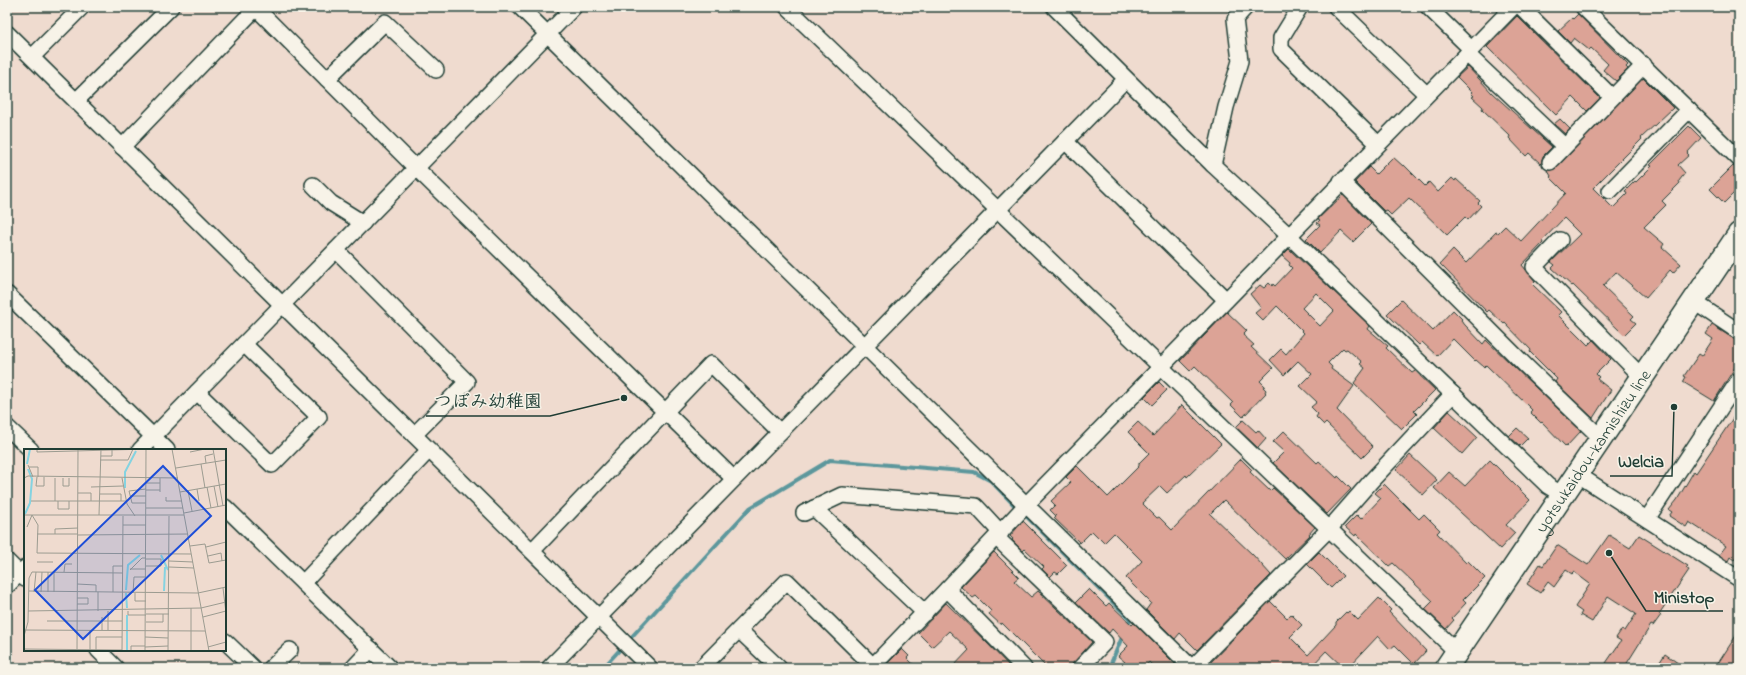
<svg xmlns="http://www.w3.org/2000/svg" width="1746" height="675" font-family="'Indie Flower','Klee One',sans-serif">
  <rect width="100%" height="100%" fill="#efdbcf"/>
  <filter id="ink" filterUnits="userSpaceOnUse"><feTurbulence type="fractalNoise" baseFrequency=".025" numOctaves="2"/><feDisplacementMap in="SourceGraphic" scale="8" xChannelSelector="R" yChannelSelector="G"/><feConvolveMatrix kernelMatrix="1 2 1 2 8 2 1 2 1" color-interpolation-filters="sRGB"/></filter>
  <g filter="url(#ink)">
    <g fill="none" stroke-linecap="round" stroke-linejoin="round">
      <!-- stream -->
      <g stroke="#5c979c" stroke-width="4">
        <polyline points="1023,513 1130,619 1127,627"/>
        <polyline points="603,668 750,508 830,460 974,472 991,481 1018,509"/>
        <polyline points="1109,668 1123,635"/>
      </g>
    </g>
    <!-- building -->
    <g fill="#dca396" stroke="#1f3d34" fill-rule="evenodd">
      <polygon points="1578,14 1628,65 1626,67 1628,69 1616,81 1603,70 1608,64 1591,48 1589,50 1574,38 1570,43 1558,31 1572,18 1573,19"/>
      <polygon points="1517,16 1600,98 1587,111 1573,97 1556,115 1487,47"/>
      <polygon points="1468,67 1492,93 1552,147 1543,156 1541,164 1529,153 1526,156 1509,138 1510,136 1482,109 1483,107 1472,97 1474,96 1471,93 1472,92 1457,77"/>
      <polygon points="1643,78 1673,108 1641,138 1642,139 1593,188 1613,208 1627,194 1625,191 1635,181 1636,182 1652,166 1650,165 1689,126 1701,138 1687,153 1689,155 1678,165 1685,173 1679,181 1680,183 1662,201 1666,205 1644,227 1664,244 1662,247 1681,264 1673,273 1670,270 1646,298 1616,272 1603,286 1634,316 1631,319 1636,323 1624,335 1573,285 1572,286 1552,268 1555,265 1551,262 1580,234 1564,218 1542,241 1543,243 1522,265 1535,281 1532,284 1561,312 1558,315 1588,345 1593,340 1611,359 1596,374 1599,377 1597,379 1611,390 1593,418 1555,382 1557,379 1530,352 1531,350 1505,323 1504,324 1489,310 1487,312 1440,264 1453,250 1466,263 1496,232 1498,233 1505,226 1521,241 1566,193 1550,177 1551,176 1548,171 1556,168"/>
      <polygon points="1560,119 1570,129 1565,134 1554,124"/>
      <polygon points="1393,157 1403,166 1404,165 1425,186 1429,182 1438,192 1452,178 1455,181 1456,179 1480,201 1478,203 1481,206 1468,220 1465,217 1447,235 1409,198 1391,215 1386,210 1384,211 1355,182 1369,167 1376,174"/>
      <polygon points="1733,166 1739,170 1739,188 1724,203 1710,189"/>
      <polygon points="1343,195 1371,224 1353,242 1341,231 1320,253 1306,239 1320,225 1317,223 1320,220 1318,219"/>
      <path d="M1289,249L1370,326L1368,329L1388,346L1386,348L1412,373L1415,371L1435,390L1414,411L1417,414L1402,429L1354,383L1365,368L1360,364L1362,362L1347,349L1345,350L1343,348L1328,363L1332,367L1331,369L1354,386L1337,410L1373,447L1362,458L1326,423L1324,425L1316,417L1318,414L1311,407L1317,402L1300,386L1312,374L1298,361L1284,375L1270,360L1281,349L1286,354L1304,333L1277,306L1263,321L1255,313L1261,308L1250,294L1260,285L1264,288L1269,283L1272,286L1273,284L1275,286L1292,268L1289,265L1290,263L1282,256ZM1316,293L1334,311L1320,326L1302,308Z"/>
      <polygon points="1401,300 1433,331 1453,310 1462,319 1461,320 1465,325 1483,344 1486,340 1581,431 1566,447 1542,422 1541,423 1530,412 1532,410 1527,405 1486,365 1484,367 1476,360 1475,361 1453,339 1437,356 1422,342 1419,345 1387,314"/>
      <polygon points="1227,312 1247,331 1243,335 1254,345 1251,347 1273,368 1260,381 1265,386 1263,387 1266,390 1265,392 1266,393 1243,417 1231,405 1233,403 1195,366 1190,371 1180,361"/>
      <polygon points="1712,325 1734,339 1739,341 1739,361 1714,401 1683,382 1686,377 1684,376 1699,354 1702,356 1713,339 1706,334"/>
      <polygon points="1159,382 1167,390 1152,405 1144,397"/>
      <polygon points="1182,405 1221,444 1187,477 1186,475 1167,493 1160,486 1142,503 1157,518 1159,517 1172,530 1241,459 1252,470 1250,472 1270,491 1273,488 1315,527 1309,534 1310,535 1285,559 1224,500 1210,514 1253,555 1271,575 1197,650 1180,633 1175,639 1146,610 1151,603 1126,578 1142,561 1114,533 1104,543 1092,531 1080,543 1054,518 1056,516 1050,510 1055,505 1051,501 1071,482 1066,477 1077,466 1108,497 1139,466 1139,463 1149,453 1128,432 1138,422 1153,436"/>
      <polygon points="1739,409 1739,554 1734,560 1730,557 1728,561 1719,555 1726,546 1689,522 1686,527 1669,516 1672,512 1669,510 1677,500 1694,471 1696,473"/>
      <polygon points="1449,411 1477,437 1462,454 1434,428"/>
      <polygon points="1243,420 1256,432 1258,430 1266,439 1258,448 1236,427"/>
      <polygon points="1517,428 1528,438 1520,446 1509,436"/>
      <polygon points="1284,431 1317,463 1319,461 1337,478 1338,476 1351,489 1327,514 1273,463 1284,452 1273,442"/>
      <polygon points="1410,455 1437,480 1423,495 1396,470"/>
      <polygon points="1490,460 1530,500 1506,525 1515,533 1500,549 1434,488 1449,472 1465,486"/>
      <polygon points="1384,484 1419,519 1424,514 1440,530 1437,533 1466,563 1468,561 1485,578 1463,600 1466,603 1452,618 1454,620 1446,629 1425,609 1433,601 1393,563 1389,566 1356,534 1355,536 1345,527 1357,515 1361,519 1381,498 1375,493"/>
      <polygon points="1023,521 1067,565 1058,574 1055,572 1050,577 1042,569 1044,567 1025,549 1023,551 1012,540 1013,539 1010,536"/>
      <polygon points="1609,535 1630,548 1639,535 1688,566 1686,568 1689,570 1659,614 1661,615 1653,626 1651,625 1624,668 1613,668 1606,663 1621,641 1616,638 1622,629 1625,631 1636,614 1608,596 1592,622 1580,615 1582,612 1575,607 1590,584 1574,572 1572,574 1566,570 1554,587 1548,582 1540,593 1527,584 1540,564 1543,566 1557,545 1588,565"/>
      <polygon points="994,552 1019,577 1014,581 1031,597 1038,591 1092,642 1069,668 1047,668 1002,623 1001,625 989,614 991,611 976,596 973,598 961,587"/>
      <polygon points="1319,552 1343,576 1331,588 1307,564"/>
      <polygon points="1089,589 1106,606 1109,603 1132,625 1134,623 1179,668 1155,668 1149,662 1144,668 1119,668 1125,662 1118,656 1128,646 1112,629 1109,633 1076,602"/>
      <polygon points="1379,598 1391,610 1389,612 1426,651 1414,664 1395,645 1390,649 1378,636 1348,668 1344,668 1326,651 1310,668 1211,668 1208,665 1270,601 1287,618 1291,614 1302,625 1290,637 1308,655 1336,625 1336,622 1346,612 1347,613 1349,611 1358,620"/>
      <polygon points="946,603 987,643 1011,668 952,668 969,650 949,631 932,647 918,633"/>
      <polygon points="1739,631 1739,668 1715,668"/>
      <polygon points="902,649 909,656 907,658 917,668 883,668"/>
      <polygon points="1665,654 1685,668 1656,668"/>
    </g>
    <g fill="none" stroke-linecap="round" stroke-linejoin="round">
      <!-- minor casing -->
      <g stroke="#1f3d34" stroke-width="18">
        <g id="minor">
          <polyline points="255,7 416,168 734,479"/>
          <polyline points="520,7 1192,668"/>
          <polyline points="787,7 1457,652"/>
          <polyline points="1054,7 1213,165 1285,232 1548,486 1563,495"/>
          <polyline points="1300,7 1281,38 1281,49 1378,144"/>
          <polyline points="1336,7 1426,94"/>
          <polyline points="1428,7 1471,49"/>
          <polyline points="1521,7 1612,97"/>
          <polyline points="1583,7 1739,159"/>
          <polyline points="7,33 650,668"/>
          <polyline points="1467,54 1564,146"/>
          <polyline points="32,57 82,7"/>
          <polyline points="327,79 385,22 436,70"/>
          <polyline points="76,101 171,7"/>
          <polyline points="1065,141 1226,300"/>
          <polyline points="122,147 256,8"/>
          <polyline points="1550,162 1644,65"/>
          <polyline points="1213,165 1226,107 1240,61 1235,19 1246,7"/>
          <polyline points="1341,181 1526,366 1601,438"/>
          <polyline points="313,185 331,203 363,223"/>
          <polyline points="1610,191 1689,110"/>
          <polyline points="1560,240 1534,267 1642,377"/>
          <polyline points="336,250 467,382 414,435"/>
          <polyline points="7,294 167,450"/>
          <polyline points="1693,301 1739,332"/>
          <polyline points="197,392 272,465 319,417 244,344"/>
          <polyline points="7,427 31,450"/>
          <polyline points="140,450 574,7"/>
          <polyline points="1577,474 1739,579"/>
          <polyline points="225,507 390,668"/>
          <polyline points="814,508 925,613"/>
          <polyline points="804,513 842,495 976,506 1001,533"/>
          <polyline points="1647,519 1739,380"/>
          <polyline points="996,537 1105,642 1080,668"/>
          <polyline points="532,551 711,364 780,432"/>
          <polyline points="7,561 25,579"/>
          <polyline points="303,583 429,450"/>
          <polyline points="7,586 25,568"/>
          <polyline points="947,589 1024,668"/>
          <polyline points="739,630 779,668"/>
          <polyline points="225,641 253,668"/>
          <polyline points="98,650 116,668"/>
          <polyline points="271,668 290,650"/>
          <polyline points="353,668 371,649"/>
          <polyline points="549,668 1126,79"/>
          <polyline points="701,668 787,581 873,666"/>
          <polyline points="871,668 947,589 1026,505 1513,7"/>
          <polyline points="1192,668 1329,529 1372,480 1453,394"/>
        </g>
      </g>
      <!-- secondary casing -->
      <g stroke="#1f3d34" stroke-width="25">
        <g id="secondary">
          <path id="s1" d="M1446,668L1739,234"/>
        </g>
      </g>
      <!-- minor -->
      <use href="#minor" stroke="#f7f3e8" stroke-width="15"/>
      <!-- secondary -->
      <use href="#secondary" stroke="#f7f3e8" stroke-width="22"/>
    </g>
  </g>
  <g text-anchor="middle" stroke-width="3" stroke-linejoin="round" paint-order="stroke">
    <!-- street labels -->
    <g font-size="17" fill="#1f3d34" stroke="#f7f3e8">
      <text dy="6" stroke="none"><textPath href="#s1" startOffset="262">yotsukaidou-kamishizu line</textPath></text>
    </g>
  </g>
  <!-- overview -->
  <g transform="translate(24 449)">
    <rect width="202" height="202" fill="#efdbcf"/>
    <path fill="none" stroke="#84d3e1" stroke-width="2" d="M3,15L6,0M101,39V23L112,2M1,65L6,54L8,30L4,20M137,106L144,121M102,141L104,116L116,106M140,142L141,118M102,144L103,159M103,166V202"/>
    <path fill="none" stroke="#9c9c91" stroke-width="1" d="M13,0V3L125,0M148,0L185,202M189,0L199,57M166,3L181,0M77,7H88V1M76,11H104L109,0M182,14L181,7L189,5M177,15L181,39M4,16L9,28M5,18H14V28M152,19L202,11M13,28L12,37H20V28M0,29L4,27L154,29M39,29V37H45V29M98,29L103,55L111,67M122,34H136M190,37L194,58M67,38L99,37M183,38L187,59M173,40L175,52M122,41H136M164,42L168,62M136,43V29M156,43L202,35M54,44H67V52M76,45H97V52M106,47H122M142,48V52H158M7,52H103M31,52V29M34,52V60H45V52M122,54H108L105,42L122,40M122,59H159M160,64L202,56M1,66H8L3,78M8,66L14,76L13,104L167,105M8,66H160M75,66L77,0M99,76H122M13,85H54M31,85V80L54,79M54,86L164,85M166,97L181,95L185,114L202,111M182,98L202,93M184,107L197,104L198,112M122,110H137V117H122M145,112L169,113M13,113H29M145,118L170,119M106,120H122M106,121L118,109H122M40,123L41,115H48M53,135L72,136V143M199,139L202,164M5,142L174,144L202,138M10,143L12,123M17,143L18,123M24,143V123M30,143V123M74,143V162M89,143V117H99M109,144L110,128H122M111,144V152H122M53,155H64V149H53M167,159V202M4,162L177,159L202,153M104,162V166H122M122,165H145M179,168L202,162M23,172H98M122,173H139V165M0,181L181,182M78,181V168M84,181V162M0,187L4,173L5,129L8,123L99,124M121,188L144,189M121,198L144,197M184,198L202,193M0,200L98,201M66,201V181M53,202L54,0M72,202V188H98M98,202L99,67M107,202V197H121M121,202L122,0M144,202L145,67"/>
    <path fill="#1d4ed8" fill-opacity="0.15" stroke="#1d4ed8" stroke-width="2" d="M139,17L187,67L59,190L11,141Z"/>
    <rect width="202" height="202" fill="none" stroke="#1f3d34" stroke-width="2"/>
  </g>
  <!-- callouts -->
  <path fill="none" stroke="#1f3d34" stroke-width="1.5" d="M624 398L550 416H426M1674 407L1672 476H1610M1609 553L1646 611H1723"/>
  <g fill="#1f3d34" stroke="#f7f3e8" stroke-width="1.5">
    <circle cx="624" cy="398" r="4"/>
    <circle cx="1674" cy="407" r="4"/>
    <circle cx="1609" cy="553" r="4"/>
  </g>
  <g font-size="18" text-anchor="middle" font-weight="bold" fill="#1f3d34" stroke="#f7f3e8" stroke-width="3" stroke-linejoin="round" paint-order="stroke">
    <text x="488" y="407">つぼみ幼稚園</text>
    <text x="1641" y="467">Welcia</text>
    <text x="1684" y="603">Ministop</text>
  </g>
  <!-- margin -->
  <rect width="1746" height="675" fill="none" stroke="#f7f3e8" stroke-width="24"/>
  <rect x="12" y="12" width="1722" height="651" fill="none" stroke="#1f3d34" stroke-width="1.5" filter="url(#ink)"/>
</svg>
